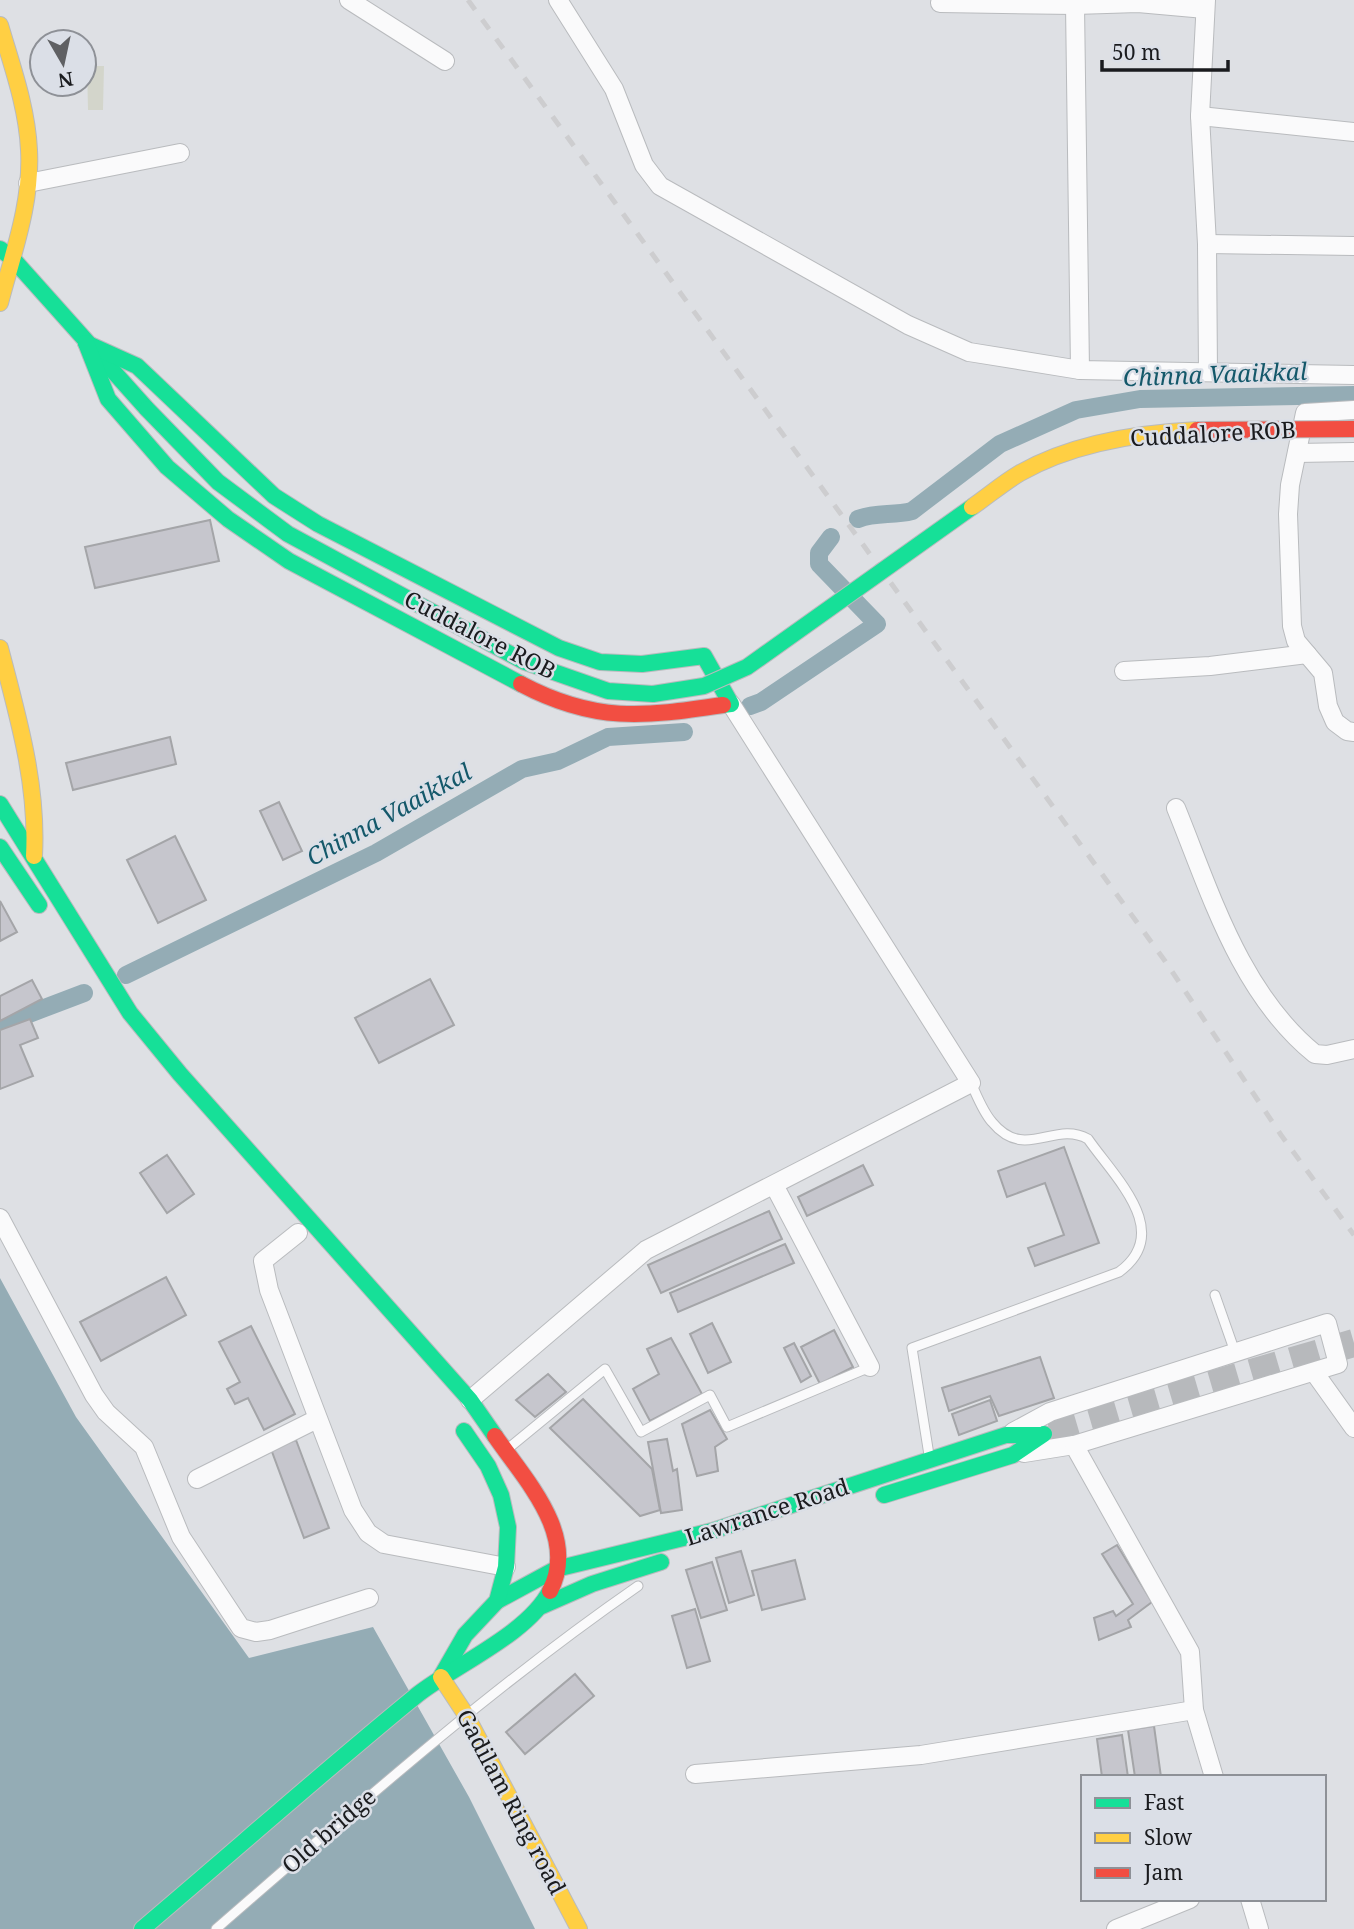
<svg xmlns="http://www.w3.org/2000/svg" width="1354" height="1929" font-family="'Noto Serif',serif">
  <rect width="100%" height="100%" fill="#dee0e4"/>
  <!-- green -->
  <polygon fill="#d3d5cb" points="87,66 104,66 103,110 88,110"/>
  <!-- water -->
  <polygon fill="#94acb5" points="0,1278 76,1417 249,1658 373,1627 469,1797 535,1929 0,1929"/>
  <g fill="none" stroke-linecap="round" stroke-linejoin="round">
    <!-- canal -->
    <g stroke="#94acb5" stroke-width="18">
      <path d="M858,519C876,512 893,516 912,511L1000,444L1076,410L1140,399L1354,395"/>
      <polyline points="750,706 761,702 877,624 819,564 819,553 831,537"/>
      <polyline points="126,975 376,853 522,769 558,761 608,737 684,732"/>
      <polyline points="0,1025 84,993"/>
    </g>
  </g>
  <!-- building -->
  <g fill="#c6c6cd" stroke="#a4a5a8" stroke-width="2">
    <polygon points="210,520 219,561 95,588 85,547"/>
    <polygon points="170,737 176,764 73,790 66,763"/>
    <polygon points="279,802 302,851 283,860 260,811"/>
    <polygon points="175,836 206,900 158,923 127,860"/>
    <polygon points="0,901 17,932 0,941"/>
    <polygon points="430,979 454,1025 379,1063 355,1018"/>
    <polygon points="32,980 42,999 0,1021 0,996"/>
    <polygon points="30,1019 38,1038 20,1045 33,1076 0,1089 0,1030"/>
    <polygon points="1064,1147 1099,1243 1035,1266 1028,1248 1064,1235 1045,1183 1007,1197 998,1171"/>
    <polygon points="167,1155 194,1194 167,1213 140,1173"/>
    <polygon points="863,1165 873,1185 807,1216 798,1197"/>
    <polygon points="769,1211 782,1239 661,1293 648,1265"/>
    <polygon points="785,1244 794,1263 678,1312 670,1293"/>
    <polygon points="166,1277 186,1315 101,1361 80,1322"/>
    <polygon points="712,1323 731,1362 708,1373 690,1334"/>
    <polygon points="251,1326 295,1414 264,1430 248,1398 235,1404 227,1389 240,1382 219,1342"/>
    <polygon points="834,1330 853,1367 820,1384 801,1347"/>
    <polygon points="671,1338 702,1394 650,1421 633,1389 659,1374 647,1349"/>
    <polygon points="794,1343 811,1376 801,1382 784,1348"/>
    <polygon points="1040,1357 1054,1398 999,1416 990,1396 949,1411 942,1388"/>
    <polygon points="548,1374 566,1392 535,1417 516,1400"/>
    <polygon points="583,1399 652,1469 660,1510 640,1516 550,1428"/>
    <polygon points="990,1400 997,1421 959,1435 952,1414"/>
    <polygon points="710,1410 727,1439 715,1447 718,1471 697,1476 682,1424"/>
    <polygon points="667,1439 673,1471 677,1469 682,1510 661,1513 648,1442"/>
    <polygon points="296,1440 329,1528 304,1538 271,1449"/>
    <polygon points="1117,1545 1152,1602 1128,1620 1131,1627 1099,1640 1094,1618 1113,1611 1116,1616 1133,1604 1102,1554"/>
    <polygon points="741,1551 754,1595 729,1603 716,1558"/>
    <polygon points="795,1560 805,1599 762,1610 752,1571"/>
    <polygon points="712,1562 727,1610 701,1618 686,1570"/>
    <polygon points="695,1609 710,1661 687,1668 672,1616"/>
    <polygon points="575,1674 594,1696 525,1754 506,1732"/>
    <polygon points="1154,1726 1161,1777 1135,1777 1128,1730"/>
    <polygon points="1122,1735 1128,1777 1102,1777 1097,1739"/>
  </g>
  <g fill="none" stroke-linecap="round" stroke-linejoin="round">
    <!-- primary-tunnel -->
    <polyline stroke="#b7b9bc" stroke-width="28" stroke-dasharray="28 14" stroke-linecap="butt" points="1050,1432 1354,1343"/>
    <!-- lane casing -->
    <g stroke="#b9bbbe" stroke-width="11">
      <g id="lane">
        <polyline points="1215,1295 1235,1352"/>
        <polyline points="510,1447 605,1369 641,1432 710,1395 727,1427 870,1367"/>
        <path d="M929,1455L912,1348L1119,1272C1174,1232 1115,1178 1088,1139C1054,1120 1025,1162 992,1122C983,1112 977,1096 971,1083"/>
        <path d="M216,1929C353,1810 488,1690 638,1586"/>
      </g>
    </g>
    <!-- street casing -->
    <g stroke="#b9bbbe" stroke-width="20">
      <g id="street">
        <polyline points="349,0 445,61"/>
        <polyline points="558,0 614,89 644,165 660,186 908,325 969,352 1080,370 1354,375"/>
        <polyline points="1206,0 1200,116 1207,244 1208,372"/>
        <polyline points="940,3 1075,5"/>
        <polyline points="1200,116 1354,132"/>
        <polyline points="28,183 180,153"/>
        <polyline points="1207,244 1354,246"/>
        <polyline points="1080,370 1075,5 1138,3 1205,9"/>
        <polyline points="1354,410 1305,413 1290,485 1288,514 1292,626 1296,641 1323,673 1328,706 1335,722 1347,731 1354,732"/>
        <polyline points="1297,453 1354,452"/>
        <polyline points="1124,671 1210,666 1307,654"/>
        <path d="M1176,808C1211,894 1240,993 1315,1054L1327,1055L1354,1049"/>
        <polyline points="774,1185 870,1367"/>
        <polyline points="0,1218 94,1395 106,1412 144,1447 181,1537 241,1628 256,1632 270,1630 369,1598"/>
        <polyline points="298,1233 263,1261 269,1290 353,1510 368,1533 384,1544 506,1567"/>
        <polyline points="1314,1372 1354,1428"/>
        <polyline points="470,1400 646,1250 971,1083 731,704"/>
        <polyline points="1013,1432 1050,1412 1327,1323 1338,1364 1074,1445 1024,1453"/>
        <polyline points="1074,1445 1190,1652 1194,1710 1214,1777"/>
        <polyline points="197,1479 317,1419"/>
        <polyline points="695,1774 921,1755 1194,1710"/>
        <polyline points="1250,1899 1259,1929"/>
        <polyline points="1116,1929 1190,1899"/>
      </g>
    </g>
    <!-- fast casing -->
    <g stroke="#b9bbbe" stroke-width="18">
      <g id="fast">
        <polyline points="0,249 12,258 147,409"/>
        <polyline points="86,343 137,366 274,496 318,524 559,648 600,662 642,664 704,656 731,704 723,705"/>
        <polyline points="86,343 108,399 167,467 228,519 289,561 521,684"/>
        <polyline points="0,804 130,1013 180,1074 470,1400 495,1436"/>
        <polyline points="0,847 39,905"/>
        <polyline points="884,1495 1013,1455 1044,1434"/>
        <polyline points="497,1601 556,1569 712,1531 1006,1435 1041,1435"/>
        <polyline points="542,1606 592,1584 661,1562"/>
        <polyline points="442,1675 465,1635 497,1601 506,1567 508,1527 501,1495 488,1466 464,1431"/>
        <path d="M142,1929C234,1851 324,1771 417,1695C455,1665 528,1634 550,1591"/>
      </g>
    </g>
    <!-- slow casing -->
    <g stroke="#b9bbbe" stroke-width="18">
      <g id="slow">
        <path d="M0,25C12,66 27,107 29,150C32,203 13,253 0,303"/>
        <path d="M0,648C18,717 38,784 34,856"/>
        <polyline points="441,1677 466,1715 579,1929"/>
      </g>
    </g>
    <!-- jam casing -->
    <g stroke="#b9bbbe" stroke-width="18">
      <g id="jam">
        <path d="M521,684C595,723 643,717 723,705"/>
        <path d="M495,1436C525,1480 579,1535 550,1591"/>
      </g>
    </g>
    <!-- lane -->
    <use href="#lane" stroke="#fafafb" stroke-width="9"/>
    <!-- street -->
    <use href="#street" stroke="#fafafb" stroke-width="18"/>
    <!-- fast -->
    <use href="#fast" stroke="#16e098" stroke-width="16"/>
    <!-- slow -->
    <use href="#slow" stroke="#ffcf43" stroke-width="16"/>
    <!-- jam -->
    <use href="#jam" stroke="#f24e42" stroke-width="16"/>
    <!-- rail -->
    <polyline stroke="#cdcdcf" stroke-width="5" stroke-dasharray="12 12" stroke-linecap="butt" points="468,0 1165,961 1281,1135 1354,1235"/>
    <!-- fast-bridge casing -->
    <g stroke="#b9bbbe" stroke-width="18" stroke-linecap="butt">
      <polyline id="fast-bridge" points="147,409 218,482 288,534 525,662 608,691 653,694 704,686 747,667 972,507"/>
    </g>
    <!-- slow-bridge casing -->
    <g stroke="#b9bbbe" stroke-width="18" stroke-linecap="butt">
      <path id="slow-bridge" d="M972,507C988,496 1003,483 1020,473C1073,443 1138,433 1197,430"/>
    </g>
    <!-- jam-bridge casing -->
    <g stroke="#b9bbbe" stroke-width="18" stroke-linecap="butt">
      <polyline id="jam-bridge" points="1197,430 1354,429"/>
    </g>
    <!-- fast-bridge -->
    <use href="#fast-bridge" stroke="#16e098" stroke-width="16"/>
    <!-- slow-bridge -->
    <use href="#slow-bridge" stroke="#ffcf43" stroke-width="16"/>
    <!-- jam-bridge -->
    <use href="#jam-bridge" stroke="#f24e42" stroke-width="16"/>
  </g>
  <g text-anchor="middle" stroke-width="5" stroke-linejoin="round" paint-order="stroke">
    <!-- street labels -->
    <g font-size="23" fill="#1a1b1e" stroke="#dbdfe7">
      <text transform="translate(1213 434) rotate(-3)" y="8">Cuddalore ROB</text>
      <text transform="translate(480 635) rotate(27)" y="8">Cuddalore ROB</text>
      <text transform="translate(767 1512) rotate(-18)" y="8">Lawrance Road</text>
      <text transform="translate(511 1802) rotate(62)" y="8">Gadilam Ring road</text>
      <text transform="translate(329 1831) rotate(-41)" y="8">Old bridge</text>
    </g>
    <!-- water labels -->
    <g font-size="24" font-style="italic" fill="#14586a" stroke="#dbdfe7">
      <text transform="translate(1215 375) rotate(-2)" y="8">Chinna Vaaikkal</text>
      <text transform="translate(389 815) rotate(-29)" y="8">Chinna Vaaikkal</text>
    </g>
  </g>
  <!-- legend -->
  <rect x="1081" y="1775" width="245" height="126" fill="#dbdfe7" stroke="#8e9197" stroke-width="2"/>
  <rect x="1095" y="1798" width="35" height="10" fill="#16e098" stroke="#8e9197" stroke-width="2"/>
  <text x="1144" y="1810" font-size="21" fill="#1a1b1e">Fast</text>
  <rect x="1095" y="1833" width="35" height="10" fill="#ffcf43" stroke="#8e9197" stroke-width="2"/>
  <text x="1144" y="1845" font-size="21" fill="#1a1b1e">Slow</text>
  <rect x="1095" y="1868" width="35" height="10" fill="#f24e42" stroke="#8e9197" stroke-width="2"/>
  <text x="1144" y="1880" font-size="21" fill="#1a1b1e">Jam</text>
  <!-- north arrow -->
  <g transform="translate(63 63) rotate(171)"><circle r="33" fill="#dbdfe7" stroke="#8e9197" stroke-width="2"/>
  <path d="M0-5L12 26L0 18L-12 26Z" fill="#5f6063"/>
  <text y="-10" font-size="19" font-weight="bold" text-anchor="middle" fill="#1a1b1e">N</text>
  </g>
  <!-- scale -->
  <path d="M1102 60v10h126v-10" fill="none" stroke="#1a1b1e" stroke-width="3.5"/>
  <text x="1112" y="60" font-size="21" fill="#1a1b1e" stroke="#dbdfe7" stroke-width="5" paint-order="stroke">50 m</text>
</svg>
